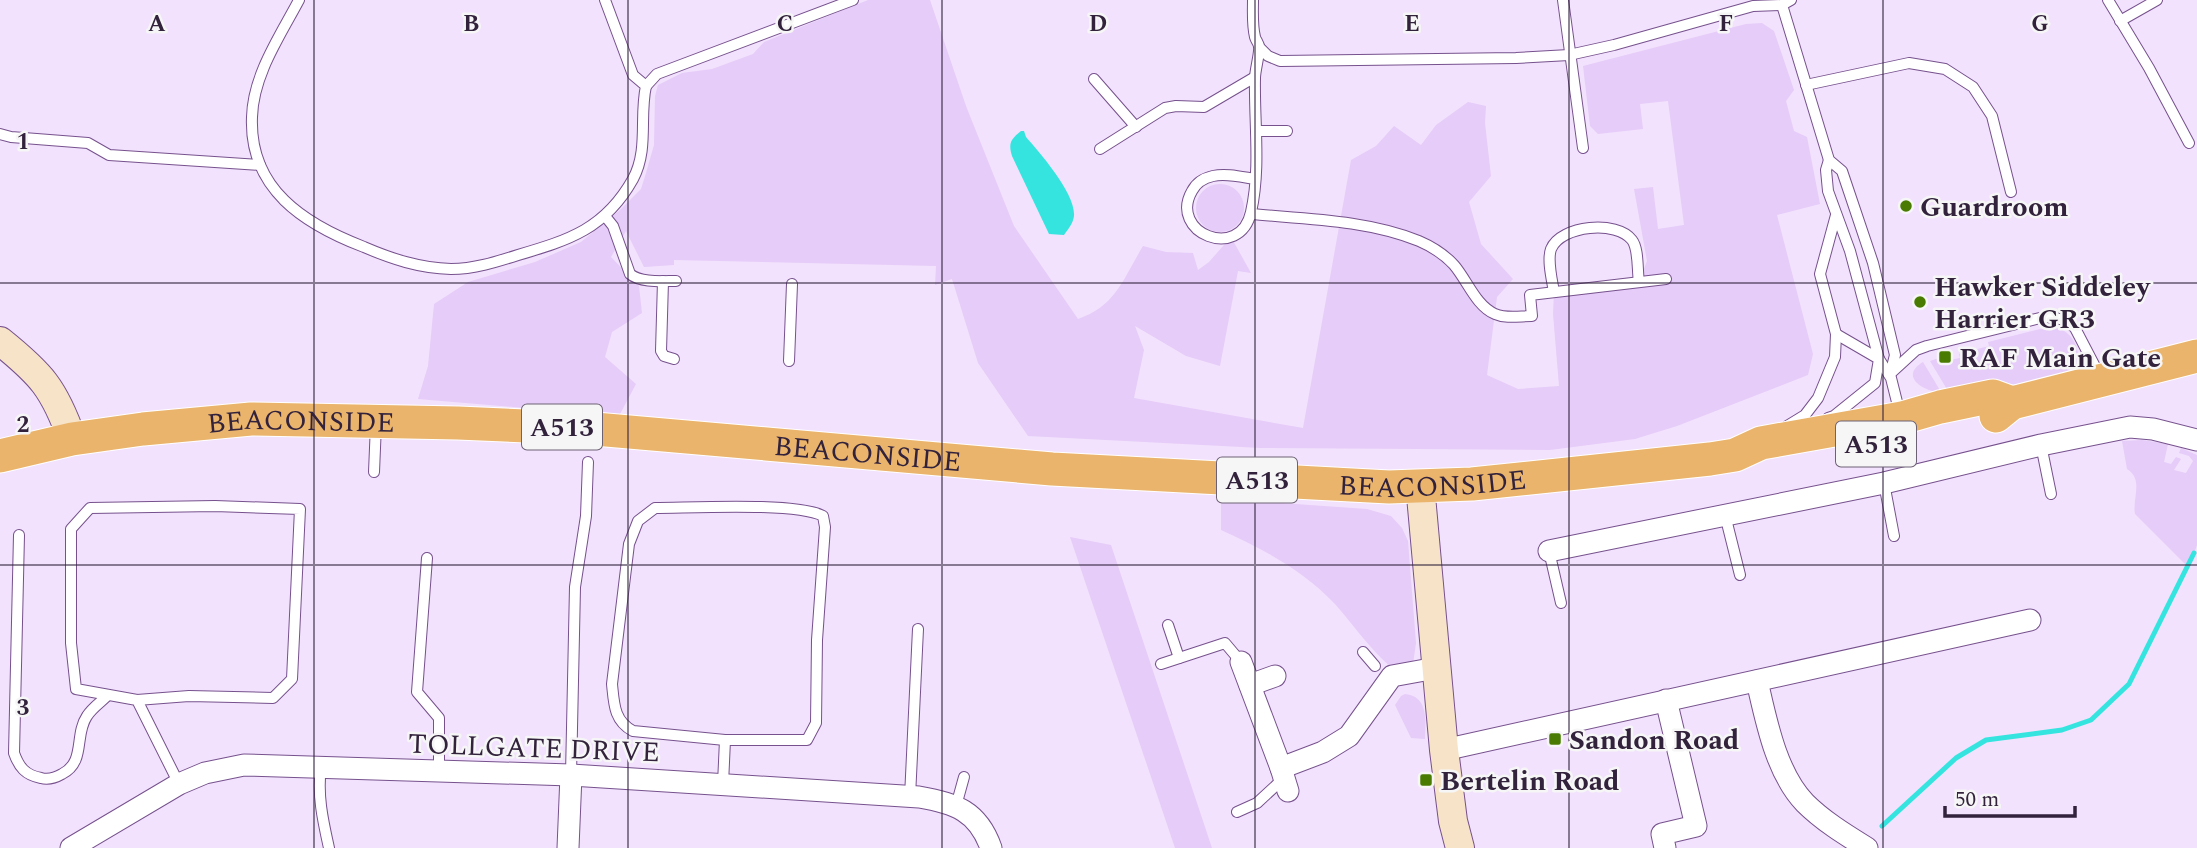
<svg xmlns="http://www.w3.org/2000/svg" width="2197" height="848" font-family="Spectral,serif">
  <rect width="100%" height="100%" fill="#f2e2fd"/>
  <!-- green -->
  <g fill="#e6ccf8">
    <path d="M868,0H930L966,106L1014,226L1078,319C1116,306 1123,279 1143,246L1166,252L1193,253L1198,270L1209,262L1231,237L1251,273L1238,271L1220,366L1186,356L1135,326L1144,350L1134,398L1303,428L1351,160L1376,146L1394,126L1421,145L1436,125L1468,102L1486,106L1485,123L1491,176L1469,202L1481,244L1513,279L1497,297L1487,375L1518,389L1559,386L1553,314L1554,292L1639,282L1647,261L1634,189L1653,187L1658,229L1684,225L1668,101L1640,104L1643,129L1598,134L1590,126L1583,66L1746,24L1762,23L1774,31L1794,90L1786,101L1794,131L1807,137L1820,204L1777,215L1813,354L1808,375L1677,426L1635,439L1550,450L1261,448L1028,436L978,363L952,279L935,285L936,266L674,260V265L644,267L626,231L611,257L639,286L642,313L612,332L605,357L636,384L619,416L418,399L428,366L434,304L468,282L535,262L581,242L620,210L641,189L646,173L654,145L655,96L658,85L682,73L712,69L753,54L764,42Z"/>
    <circle cx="1220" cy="208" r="24"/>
    <path d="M2052,326C2070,330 2080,344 2078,363L2065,373L2002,389L1951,396L1930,361L1939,358L1940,362L1960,358L1959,354L1989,346L1988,342Z"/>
    <path d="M1923,362L1941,392C1923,392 1899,376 1923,362Z"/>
    <path d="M2142,440L2168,444L2164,462L2171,464L2176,457L2181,459L2174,470L2186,473L2193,461L2189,456L2179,453L2181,448L2197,455V545L2189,568L2135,514C2132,499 2144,479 2127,469L2122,441Z"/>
    <path d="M1221,499L1367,509L1391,516L1402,528L1408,541L1416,643L1413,664L1393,669C1370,649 1355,627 1335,604C1303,570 1263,549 1221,530Z"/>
    <polygon points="1070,537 1111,545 1212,848 1175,848"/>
    <path d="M1405,694C1428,696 1426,720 1425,739L1411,738L1395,705L1401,696Z"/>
  </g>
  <!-- water -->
  <path fill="#35e4df" d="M1021,131H1024L1026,137C1040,153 1076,194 1074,216C1073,224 1068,229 1064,235L1049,234L1012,156C1008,143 1011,139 1021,131Z"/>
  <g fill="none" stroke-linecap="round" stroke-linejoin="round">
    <!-- stream -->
    <polyline stroke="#35e4df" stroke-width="5" points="1882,826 1956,758 1986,740 2062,730 2091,720 2129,684 2194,553"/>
    <!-- service casing -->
    <g stroke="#76518d" stroke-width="12">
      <g id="service">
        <path d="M299,0C280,36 253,75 252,117C249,189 304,224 364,247C392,259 419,268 451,269C474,269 496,262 518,255C569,240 605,229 633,179C649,149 639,117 646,86L633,75L605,0"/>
        <path d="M1253,0C1253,12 1252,25 1255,37C1256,41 1259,43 1259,47C1260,53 1255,70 1255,78C1254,122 1261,168 1251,212C1240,262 1168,233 1192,191C1196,183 1204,178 1213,176C1226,173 1242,177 1255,179"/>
        <polyline points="1563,0 1583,148"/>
        <polyline points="1791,0 1782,5 1829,160 1842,171 1873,263 1895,355 1890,375"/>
        <polyline points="2108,0 2149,68 2189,143"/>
        <polyline points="2120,21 2157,0"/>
        <polyline points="1260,48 1268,56 1280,61 1516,58 1569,55 1614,45 1753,6 1782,5"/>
        <polyline points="1094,79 1136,127"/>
        <polyline points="1806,85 1909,63 1945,69 1973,87 1992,116 2011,192"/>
        <polyline points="646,86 657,74 853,0"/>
        <polyline points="1256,131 1287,131"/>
        <polyline points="0,134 11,137 88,143 109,155 260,165"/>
        <polyline points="1100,149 1165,108 1176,106 1204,107 1255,77"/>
        <polyline points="1829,160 1826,170 1828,191 1850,251 1879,359 1891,378 1906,438"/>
        <path d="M1251,214C1306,219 1368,220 1419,241C1433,247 1444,254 1454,265C1467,280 1476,306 1495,314C1506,319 1520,316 1532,316L1530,295L1666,279"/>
        <path d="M605,216L613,226L630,274C641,283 662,281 676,281"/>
        <polyline points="663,281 661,351 664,356 674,359"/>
        <path d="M1554,292C1552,280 1547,260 1551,249C1561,225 1617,220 1632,240C1639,249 1637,270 1639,282"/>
        <polyline points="789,361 792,284"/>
        <polyline points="1892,372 1916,350 1927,346 2044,317 2056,318 2067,321 2075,328 2100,376"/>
        <polyline points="1828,418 1834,416 1875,383 1879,359 1836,334"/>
        <polyline points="1787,426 1805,415 1818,398 1835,357 1836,334 1820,274 1836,215"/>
        <polyline points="2041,445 2051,494"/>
        <polyline points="374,472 376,424"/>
        <polyline points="1884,483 1894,536"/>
        <path d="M655,508C691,508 796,502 823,516L825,527L817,640L816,723L807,740H725L633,731C614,721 614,704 612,684L629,544L638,521Z"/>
        <polyline points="1725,515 1740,575"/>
        <path d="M19,535L14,753C19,767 25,775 41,778C48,780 55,778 62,774C86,762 74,735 87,716C92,708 101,702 107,696"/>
        <polyline points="1549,551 1561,603"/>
        <polyline points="427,558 417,692 439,718 439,770"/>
        <polyline points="1168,625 1179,658"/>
        <polyline points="1363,652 1375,666"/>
        <polyline points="1161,664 1225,643 1241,662"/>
        <polyline points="137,700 189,696 273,698 292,679 300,509 215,506 90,508 71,529 71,643 76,689 137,700 179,784"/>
        <path d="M321,767C317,795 323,821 329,848"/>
        <polyline points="571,775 575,587 586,516 588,462"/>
        <polyline points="723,784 725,740"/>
        <polyline points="910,797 918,629"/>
        <polyline points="956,806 964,777"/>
        <polyline points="1237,812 1257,803 1284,778"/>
      </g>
    </g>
    <!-- minor casing -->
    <g stroke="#76518d" stroke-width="23">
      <g id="minor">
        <polyline points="1549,551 1884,483 2041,445 2130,427 2153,429 2197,440"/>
        <polyline points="1241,662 1281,768 1323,752 1349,736 1392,676 1436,668"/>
        <path d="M1757,681C1766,720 1776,773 1805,803C1823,821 1846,835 1867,848"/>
        <polyline points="1250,685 1275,676"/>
        <polyline points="1444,750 2030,620"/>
        <polyline points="1281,768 1288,791"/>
        <path d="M71,848L179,784L205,773L244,765L571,775L919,797C955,803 978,811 991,848"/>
        <polyline points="568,848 571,775"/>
        <polyline points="1665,848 1662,834 1696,826 1666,700"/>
      </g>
    </g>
    <!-- secondary casing -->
    <g stroke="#76518d" stroke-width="30">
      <g id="secondary">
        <path d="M0,341C41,374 54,388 72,439"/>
        <polyline points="1420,485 1444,750 1453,821 1460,848"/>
      </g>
    </g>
    <!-- trunk casing -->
    <g stroke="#fff" stroke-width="35">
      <g id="trunk">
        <polyline points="1996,416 2012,403 2197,356"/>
        <path id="s1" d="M0,456L72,439L143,429L251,419L458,423L595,429L1052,469L1389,487L1472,484L1710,459L1735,455L1761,443L1902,418L1940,407L1993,396L2012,403"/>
      </g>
    </g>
    <!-- service -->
    <use href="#service" stroke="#fff" stroke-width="10"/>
    <!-- minor -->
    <use href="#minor" stroke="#fff" stroke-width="21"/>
    <!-- secondary -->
    <use href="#secondary" stroke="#f7e3c8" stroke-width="28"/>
    <!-- trunk -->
    <use href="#trunk" stroke="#eab46c" stroke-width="33"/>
  </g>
  <!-- grid -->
  <path fill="none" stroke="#32223c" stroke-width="2" stroke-opacity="0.55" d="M314,0V848M628,0V848M942,0V848M1255,0V848M1569,0V848M1883,0V848M0,283H2197M0,565H2197"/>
  <!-- markers -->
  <g fill="#497a02" stroke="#f6f6f6" stroke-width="2.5">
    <circle cx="1906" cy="206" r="7"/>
    <circle cx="1920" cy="302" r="7"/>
    <rect x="1938" y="350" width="14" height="14" rx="3.5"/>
    <rect x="1548" y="732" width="14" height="14" rx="3.5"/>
    <rect x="1419" y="773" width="14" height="14" rx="3.5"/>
  </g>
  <g text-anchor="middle" stroke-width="5" stroke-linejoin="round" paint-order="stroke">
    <!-- shield labels -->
    <g fill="#f6f6f6" stroke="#6d6274" stroke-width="2">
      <rect x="522" y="404.5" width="80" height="45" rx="5"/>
      <rect x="1836" y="421.5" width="80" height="45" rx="5"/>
      <rect x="1217" y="457.5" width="80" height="45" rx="5"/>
    </g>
    <g font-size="26" font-weight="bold" fill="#32223c">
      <text x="562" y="436">A513</text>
      <text x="1876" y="453">A513</text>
      <text x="1257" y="489">A513</text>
    </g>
    <!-- poi labels -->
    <g font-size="28" font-weight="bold" fill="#32223c" stroke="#f6f6f6" text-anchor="start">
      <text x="1920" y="216">Guardroom</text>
      <text x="1934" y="296">Hawker Siddeley<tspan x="1934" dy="32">Harrier GR3</tspan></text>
      <text x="1959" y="367">RAF Main Gate</text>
      <text x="1569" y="749">Sandon Road</text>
      <text x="1440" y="790">Bertelin Road</text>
    </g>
    <!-- street labels -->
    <g font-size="28" fill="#32223c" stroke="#f6f6f6">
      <text dy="10" stroke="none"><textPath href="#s1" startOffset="304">BEACONSIDE</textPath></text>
      <text dy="10" stroke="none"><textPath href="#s1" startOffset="872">BEACONSIDE</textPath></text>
      <text dy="10" stroke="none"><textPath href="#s1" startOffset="1438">BEACONSIDE</textPath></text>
      <text transform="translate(534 747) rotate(2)" y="10">TOLLGATE DRIVE</text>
    </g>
  </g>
  <g font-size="23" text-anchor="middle" font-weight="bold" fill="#32223c" stroke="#f6f6f6" stroke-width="5" stroke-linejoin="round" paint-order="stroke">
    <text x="157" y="31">A</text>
    <text x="471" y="31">B</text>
    <text x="785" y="31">C</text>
    <text x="1098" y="31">D</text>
    <text x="1412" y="31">E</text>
    <text x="1726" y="31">F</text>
    <text x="2040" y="31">G</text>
    <text x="23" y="149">1</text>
    <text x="23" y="432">2</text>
    <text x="23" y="715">3</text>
  </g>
  <!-- scale -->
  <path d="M1945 806v10h130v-10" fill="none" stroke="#32223c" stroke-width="3.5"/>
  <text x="1955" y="806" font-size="21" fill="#32223c" stroke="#f6f6f6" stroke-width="5" paint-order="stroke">50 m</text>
</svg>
